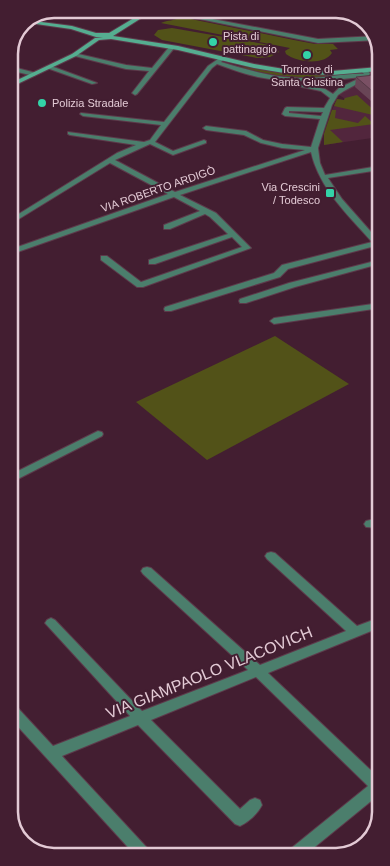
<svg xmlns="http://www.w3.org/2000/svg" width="390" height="866" font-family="Helvetica,sans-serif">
  <rect width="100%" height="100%" fill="#431e31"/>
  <!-- built -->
  <polygon fill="#52263d" points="379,75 379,137 324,145 324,134 332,110 337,99 344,100 344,98 339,95 349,88"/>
  <!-- green -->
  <g fill="#525218">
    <path d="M181,17L294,40L315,44H333L338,49L330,50L332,53C324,66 296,62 286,54L285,51L290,48L161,23C168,20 174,21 181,17Z"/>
    <polygon points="172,28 264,44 276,47 279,52 270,57 257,58 162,40 154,35 158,30"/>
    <path d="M239,66L284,73L344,75C306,79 275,78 239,66Z"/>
    <polygon points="357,95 378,114 373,115 334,106 337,99 344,100 345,98"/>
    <polygon points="332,110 336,110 335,118 358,123 365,116 374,124 330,130 343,142 324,145 324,134"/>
    <polygon points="275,336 349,384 207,460 136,402"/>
  </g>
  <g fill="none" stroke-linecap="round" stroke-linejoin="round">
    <!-- street casing -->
    <g stroke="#5d3a4b" stroke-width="2">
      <g id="street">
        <polygon points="150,9 160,9 318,39 377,36 379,40 318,43"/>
        <polygon points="25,21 30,22 19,27 21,23"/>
        <polygon points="170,46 175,47 137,94 135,95 132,93 149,71 126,69 71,55 74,53 126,65 152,68"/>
        <polygon points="9,56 12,57 13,58 9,60"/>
        <path d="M221,57L224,59L221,62C252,71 277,79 309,78C327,78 346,73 364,74L361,71L364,69L370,73L368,78L344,91L338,95L332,105L318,148L320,163L325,175L379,166V170L328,178L342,199L379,241V247L375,246L288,269L280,277L171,311H165L164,309L165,307L274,273L282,265L372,242C348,215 319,188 311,152L180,195L216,213L251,248L143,287H137L101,260V256H107L141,282L242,247L232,237L155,264H149V260L228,234L210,217L205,214L170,229H164V225L200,211L174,197L9,255V250L168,194L110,163L9,225V220L117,153L136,145L70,135L68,134V132L144,142L150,140L161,125L83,116L80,114L81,113L164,122L208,66ZM217,64C231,69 244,74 258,77C293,84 327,81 362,77L339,88L333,94L325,89L297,84V86L321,91L330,98L324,108L287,107L285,108L282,114L285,116L320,119L311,147L282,144L263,140L246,131L206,126L203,128L206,130L244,135L261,143L282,148L305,150L175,192L115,160L150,144L173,155L206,143V141L204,140L173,151L155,142L212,68ZM289,111L323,112L321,116L289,113Z"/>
        <polygon points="9,66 36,73 37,74 34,76 9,70"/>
        <polygon points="47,66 51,66 97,83 92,84 47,68"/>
        <polygon points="379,260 379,264 295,287 246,303 240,303 239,301 240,299 289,283"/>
        <polygon points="380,303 380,308 274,324 270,321 274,318"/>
        <polygon points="98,431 102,432 103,434 102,436 10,483 10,475"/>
        <polygon points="370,520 380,520 380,528 366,527 364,524 366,521"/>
        <path d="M271,552L275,553L357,626L381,617V627L268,673L379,778H381V793L305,855H287L289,850L368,786L256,677L151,720L240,809L250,800L255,798L260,800L262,805C258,813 249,822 240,826L235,824L138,725L62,756L150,851L152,856H136L11,719V704L16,706L53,746L130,716L45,623L47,620L51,618L55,620L142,711L248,670L143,574L141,571L143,568L147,567L151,568L260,665L346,631L267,559L265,556L267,553Z"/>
      </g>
    </g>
    <!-- secondary casing -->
    <g stroke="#5d3a4b" stroke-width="2">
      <polygon id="secondary" points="145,9 151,9 143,17 113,36 178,46 254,64 284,69 332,71 379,67 379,71 332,75 284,73 254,68 178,50 111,39 99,40 76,56 9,88 9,84 72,54 95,38 103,37 96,37 71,29 22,22 26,20 72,26 96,33 109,33 139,15"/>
    </g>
    <!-- street -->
    <use href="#street" fill="#4b7e6c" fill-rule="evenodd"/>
    <!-- secondary -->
    <use href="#secondary" fill="#55ad90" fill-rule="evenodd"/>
  </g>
  <!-- wall -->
  <polygon fill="#694556" points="356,77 379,79 379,108 355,87"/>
  <!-- building -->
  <polygon fill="#7a5064" stroke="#553846" points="374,75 379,79 379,97 356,77"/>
  <!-- markers -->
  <g fill="#33d4a8" stroke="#431e31" stroke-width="2">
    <circle cx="213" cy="42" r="5"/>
    <circle cx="307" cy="55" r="5"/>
    <circle cx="42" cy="103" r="5"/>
    <rect x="325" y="188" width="10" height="10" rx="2.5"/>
  </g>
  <g text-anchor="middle" stroke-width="4" stroke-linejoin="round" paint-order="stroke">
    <!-- far-poi labels -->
    <g font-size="11" fill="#e3cad5" stroke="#431e31" text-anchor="start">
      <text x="223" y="40">Pista di<tspan x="223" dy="13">pattinaggio</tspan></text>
      <text x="307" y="73" text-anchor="middle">Torrione di<tspan x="307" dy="13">Santa Giustina</tspan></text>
      <text x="52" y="107">Polizia Stradale</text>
      <text x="320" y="191" text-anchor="end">Via Crescini<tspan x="320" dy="13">/ Todesco</tspan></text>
    </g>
    <!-- far-street labels -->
    <g font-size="11" fill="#e3cad5" stroke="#431e31">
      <text transform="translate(158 189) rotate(-19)" y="4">VIA ROBERTO ARDIGÒ</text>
    </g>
    <!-- near-street labels -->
    <g font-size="16" fill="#e3cad5" stroke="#431e31">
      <text transform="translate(209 672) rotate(-22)" y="6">VIA GIAMPAOLO VLACOVICH</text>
    </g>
  </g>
  <!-- crop -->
  <path d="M0 0H390V866H0ZM54 18H336A36 36 0 0 1 372 54V812A36 36 0 0 1 336 848H54A36 36 0 0 1 18 812V54A36 36 0 0 1 54 18Z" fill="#431e31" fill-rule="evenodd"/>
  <path fill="none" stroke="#e3cad5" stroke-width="2.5" d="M54 18H336A36 36 0 0 1 372 54V812A36 36 0 0 1 336 848H54A36 36 0 0 1 18 812V54A36 36 0 0 1 54 18Z"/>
</svg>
